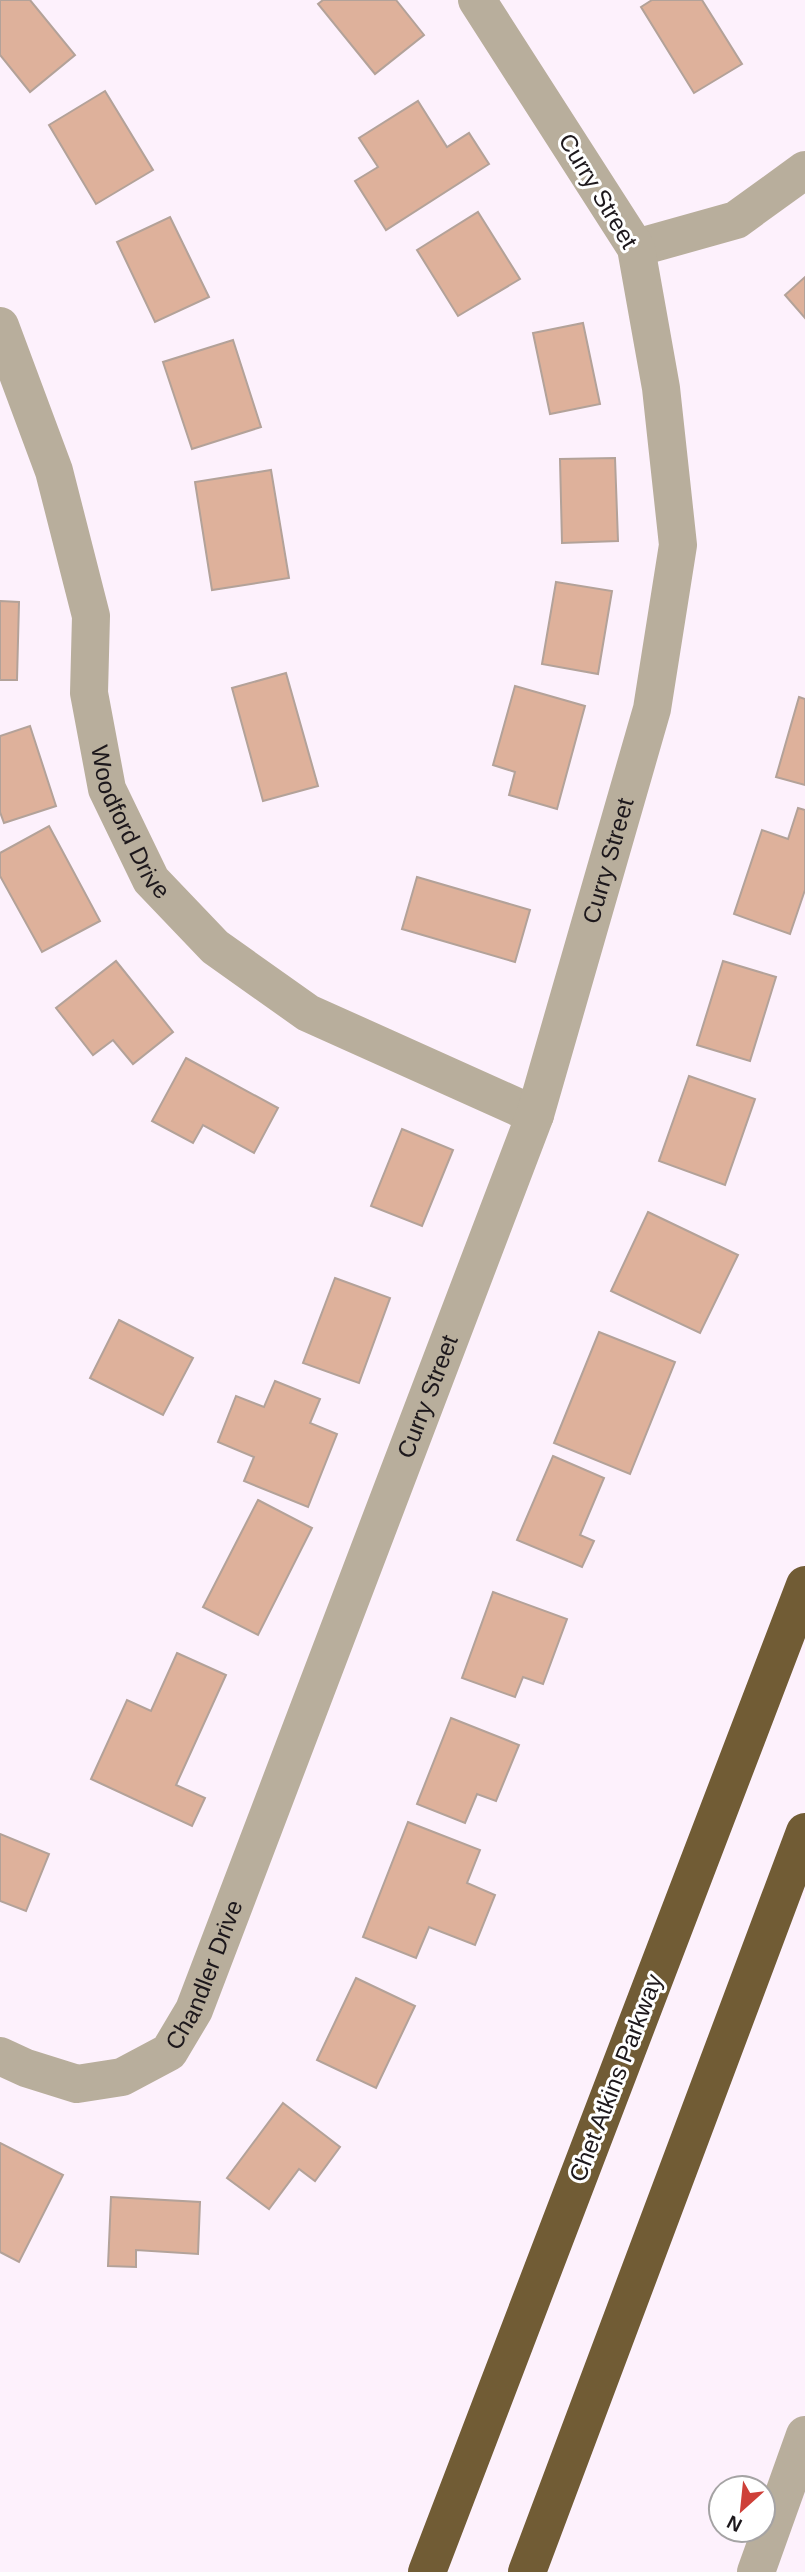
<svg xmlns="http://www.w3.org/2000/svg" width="805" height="2572" font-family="Helvetica,sans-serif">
  <rect width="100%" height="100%" fill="#fdf1fc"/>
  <!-- building -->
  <g fill="#deb19b" stroke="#b3a299" stroke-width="2">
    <polygon points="0,0 30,0 75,55 30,92 0,55"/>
    <polygon points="323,0 396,0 424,35 375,74 318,4"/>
    <polygon points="652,0 702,0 742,64 694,93 641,7"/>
    <polygon points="105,91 153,170 96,204 49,125"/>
    <polygon points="418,101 447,147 469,133 489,164 386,230 355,181 378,167 359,138"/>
    <polygon points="478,212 520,279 458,316 417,250"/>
    <polygon points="170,217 209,297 155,322 117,242"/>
    <polygon points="805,277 805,318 785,295"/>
    <polygon points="583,323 600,404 550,414 533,333"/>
    <polygon points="233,340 261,427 192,449 163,362"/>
    <polygon points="615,458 618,541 562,543 560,459"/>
    <polygon points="271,470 289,578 212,590 195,482"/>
    <polygon points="556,582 612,591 598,674 542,664"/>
    <polygon points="0,601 19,602 17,680 0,680"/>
    <polygon points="286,673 318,786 263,801 232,688"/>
    <polygon points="515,686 585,706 557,809 509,795 515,772 493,765"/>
    <polygon points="799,697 805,699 805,785 776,777"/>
    <polygon points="30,726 56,806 4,823 0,812 0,736"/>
    <polygon points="798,808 805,810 805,890 790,934 734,914 762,830 788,839"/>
    <polygon points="49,826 100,921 42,952 0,876 0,853"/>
    <polygon points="417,877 530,910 515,962 402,929"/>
    <polygon points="116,961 173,1032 133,1064 113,1040 93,1055 56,1008"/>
    <polygon points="723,961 776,977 750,1061 697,1045"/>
    <polygon points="186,1058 278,1108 254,1153 203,1125 193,1143 152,1121"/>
    <polygon points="689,1076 755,1099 725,1185 659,1161"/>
    <polygon points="402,1129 453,1150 422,1226 371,1206"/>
    <polygon points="648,1212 738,1255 700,1333 611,1291"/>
    <polygon points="335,1278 390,1298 359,1383 303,1363"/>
    <polygon points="119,1320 193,1358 163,1415 90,1378"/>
    <polygon points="599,1332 675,1362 630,1474 554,1443"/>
    <polygon points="275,1381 320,1399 310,1423 337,1434 308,1507 244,1481 254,1457 218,1442 236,1396 264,1407"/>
    <polygon points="553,1456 604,1478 580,1535 594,1541 582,1567 517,1540"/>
    <polygon points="258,1500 312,1528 258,1635 203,1607"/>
    <polygon points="493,1592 567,1619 543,1684 523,1677 515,1697 462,1678"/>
    <polygon points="177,1653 226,1675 176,1785 205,1798 192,1826 91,1779 127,1700 151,1711"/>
    <polygon points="451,1718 519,1745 496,1801 477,1794 465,1823 417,1804"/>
    <polygon points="408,1822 480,1850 467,1883 495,1895 475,1945 429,1927 416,1958 363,1937"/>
    <polygon points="0,1834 49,1854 26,1911 0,1901"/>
    <polygon points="356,1978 415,2006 376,2088 317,2060"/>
    <polygon points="283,2103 340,2147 315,2181 299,2169 269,2209 227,2178"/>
    <polygon points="0,2143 63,2175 19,2262 0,2252"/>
    <polygon points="111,2197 200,2202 198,2254 136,2250 136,2267 108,2266"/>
  </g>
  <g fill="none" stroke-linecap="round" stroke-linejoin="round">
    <!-- street -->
    <g stroke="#b8ae9c" stroke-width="38">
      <polyline points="636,248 736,220 805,170"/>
      <path id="s1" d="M0,326L54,471L91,616L89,693L107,789L151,880L215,947L308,1013L535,1115"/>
      <path id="s2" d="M0,2056L26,2068L77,2084L122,2077L169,2052L194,2010L535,1115L652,709L678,545L661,388L636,248L477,0"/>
      <polyline points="756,2572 805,2435"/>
    </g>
    <!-- highway -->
    <g stroke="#715c35" stroke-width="38">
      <polyline points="427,2572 805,1585"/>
      <polyline points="527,2572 805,1832"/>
    </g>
  </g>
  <g text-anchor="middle" stroke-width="6" stroke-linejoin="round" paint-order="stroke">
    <!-- street labels -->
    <g font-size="24" fill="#1d181c" stroke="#fff">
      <text transform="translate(598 191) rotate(59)" y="8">Curry Street</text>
      <text dy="8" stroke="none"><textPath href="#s1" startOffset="518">Woodford Drive</textPath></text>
      <text dy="8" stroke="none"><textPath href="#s2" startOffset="1452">Curry Street</textPath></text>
      <text dy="8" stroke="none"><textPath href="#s2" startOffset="886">Curry Street</textPath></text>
      <text dy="8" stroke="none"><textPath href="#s2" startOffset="266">Chandler Drive</textPath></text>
      <text transform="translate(616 2078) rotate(-69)" y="8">Chet Atkins Parkway</text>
    </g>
  </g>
  <!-- north arrow -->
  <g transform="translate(742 2509) rotate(207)"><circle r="33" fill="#ffffff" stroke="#a5a3a4" stroke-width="2"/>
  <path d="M0-5L12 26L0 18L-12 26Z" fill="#ce4039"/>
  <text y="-10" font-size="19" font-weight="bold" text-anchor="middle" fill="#1d181c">N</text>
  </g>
</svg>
